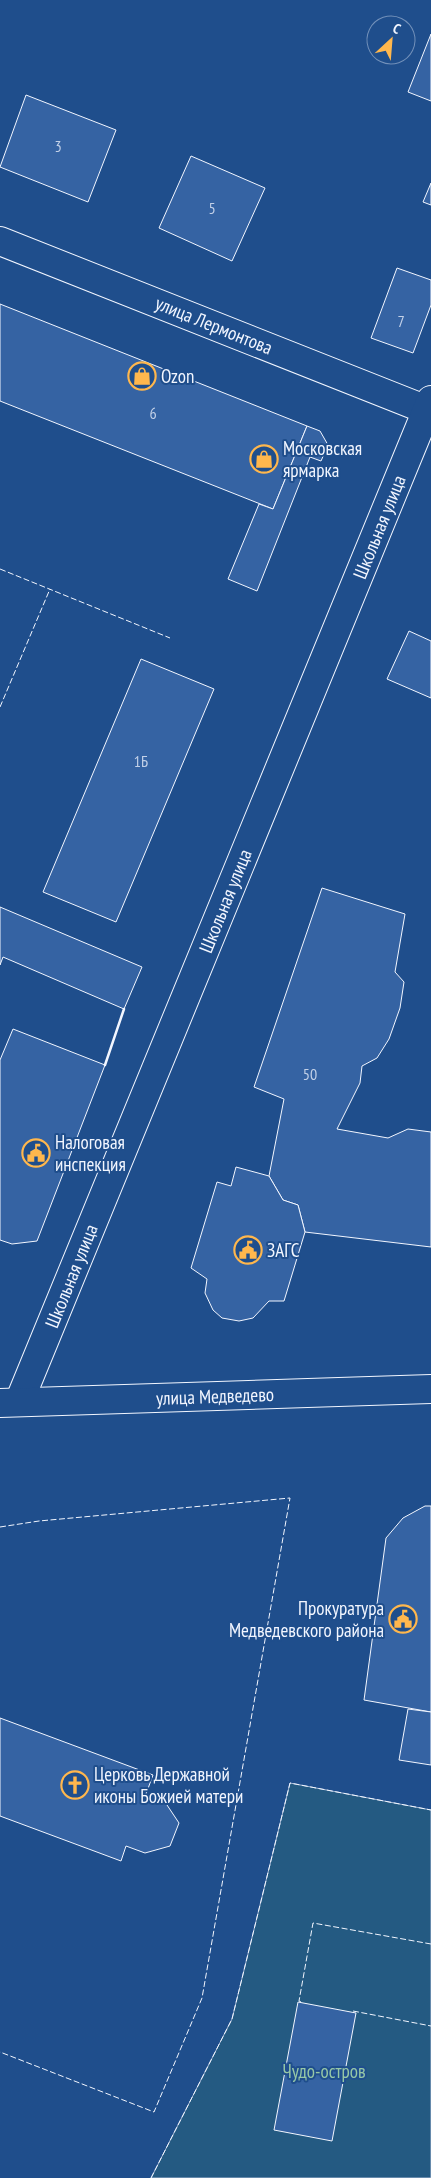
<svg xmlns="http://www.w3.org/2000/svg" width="431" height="2178" font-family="'PT Sans Narrow',sans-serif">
  <rect width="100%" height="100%" fill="#1f4e8c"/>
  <!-- green -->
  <polygon fill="#245a82" stroke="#a8bbd7" points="290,1783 431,1810 431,2178 151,2178 232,2019"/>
  <!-- building -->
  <g fill="#3563a3" stroke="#f2f6ff">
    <polygon points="431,34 431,101 408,92"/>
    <polygon points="26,95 116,130 88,202 0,167"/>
    <polygon points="191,156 265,188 232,261 159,228"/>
    <polygon points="431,183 431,205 423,202"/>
    <polygon points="397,268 431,280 431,305 413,353 371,338"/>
    <polygon points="0,304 307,426 273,509 0,401"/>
    <polygon points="307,426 320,431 328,445 321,461 310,457 257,591 228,579 259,504 273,509"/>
    <polygon points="409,631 431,641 431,698 387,679"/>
    <polygon points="141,659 214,689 116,922 43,892"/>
    <polygon points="322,888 405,914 395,972 404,982 400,1008 389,1039 377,1058 362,1066 360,1083 337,1129 388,1138 408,1129 431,1132 431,1247 305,1232 298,1205 283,1200 269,1176 284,1099 254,1087"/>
    <polygon points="0,907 142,967 124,1009 3,957 0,965"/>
    <polygon points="13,1029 105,1065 37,1241 12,1244 0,1240 0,1060"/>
    <polygon points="236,1167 269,1176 283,1200 298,1205 305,1232 284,1301 269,1301 253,1318 239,1321 222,1318 213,1310 205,1293 207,1279 191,1268 217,1182 231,1186"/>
    <polygon points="425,1506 431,1506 431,1712 364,1700 386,1538 403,1518"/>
    <polygon points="408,1709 431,1712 431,1765 399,1760"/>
    <polygon points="0,1718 153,1775 146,1794 165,1802 179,1823 170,1846 145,1853 126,1846 121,1861 0,1816"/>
    <polygon points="298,2002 356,2013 332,2141 274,2130"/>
  </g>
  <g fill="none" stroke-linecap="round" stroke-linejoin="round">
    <!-- minor casing -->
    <g stroke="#f2f6ff" stroke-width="30">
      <g id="minor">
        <polyline points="0,241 427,410"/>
        <polyline points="19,1402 431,400"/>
        <polyline points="0,1403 431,1389"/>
      </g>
    </g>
    <!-- minor -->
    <use href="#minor" stroke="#1f4e8c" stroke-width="28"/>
    <!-- fence -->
    <g stroke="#f2f6ff" stroke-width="1" stroke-dasharray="6 2.5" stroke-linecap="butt">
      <polyline points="0,569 170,638"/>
      <polyline points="0,707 50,589"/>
      <polyline points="0,1527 39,1521 290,1498 202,1998 154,2112 0,2052"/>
      <polyline points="301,2002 299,2001 313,1923 431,1944"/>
      <polyline points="353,2011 431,2026"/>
      <polyline points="151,2178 232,2019 290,1783 431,1810"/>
    </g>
    <!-- wall -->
    <polyline stroke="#f2f6ff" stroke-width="2.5" points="105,1065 124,1009"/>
  </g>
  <!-- icons -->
  <defs>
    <g id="shop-ring" transform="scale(1.4375)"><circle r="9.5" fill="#1f4e8c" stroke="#ffb74d" stroke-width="1.5"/><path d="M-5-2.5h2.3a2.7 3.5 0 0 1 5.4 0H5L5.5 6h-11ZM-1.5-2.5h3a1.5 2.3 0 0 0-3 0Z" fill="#ffb74d"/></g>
    <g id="civic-ring" transform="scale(1.4375)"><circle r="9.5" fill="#1f4e8c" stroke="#ffb74d" stroke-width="1.5"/><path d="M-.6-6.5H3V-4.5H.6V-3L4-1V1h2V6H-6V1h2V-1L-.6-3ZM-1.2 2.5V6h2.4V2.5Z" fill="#ffb74d"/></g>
    <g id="church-ring" transform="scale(1.4375)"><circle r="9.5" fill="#1f4e8c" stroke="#ffb74d" stroke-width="1.5"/><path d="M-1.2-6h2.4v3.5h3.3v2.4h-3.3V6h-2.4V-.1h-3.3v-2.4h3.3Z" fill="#ffb74d"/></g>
  </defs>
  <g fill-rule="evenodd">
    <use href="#shop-ring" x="142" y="376"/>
    <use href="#shop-ring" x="264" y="459"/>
    <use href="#civic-ring" x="36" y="1153"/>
    <use href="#civic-ring" x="248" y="1250"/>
    <use href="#civic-ring" x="403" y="1619"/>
    <use href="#church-ring" x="75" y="1785"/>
  </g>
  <g text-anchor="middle" stroke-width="4" stroke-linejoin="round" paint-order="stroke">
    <!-- number labels -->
    <g font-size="16" fill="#c3d1e8">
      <text x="58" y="152">3</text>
      <text x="212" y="214">5</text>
      <text x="401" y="327">7</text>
      <text x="153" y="419">6</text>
      <text x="141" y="767">1Б</text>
      <text x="310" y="1080">50</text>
    </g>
    <!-- street labels -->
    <g font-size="19" fill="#f2f6ff" stroke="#1f4e8c">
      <text transform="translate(214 325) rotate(22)" y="7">улица Лермонтова</text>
      <text transform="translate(379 527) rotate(-68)" y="7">Школьная улица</text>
      <text transform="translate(225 901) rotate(-68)" y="7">Школьная улица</text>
      <text transform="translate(71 1276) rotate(-68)" y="7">Школьная улица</text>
      <text transform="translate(215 1396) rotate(-2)" y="7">улица Медведево</text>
    </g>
    <!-- poi labels -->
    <g font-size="19" fill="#f2f6ff" stroke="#1f4e8c" text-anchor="start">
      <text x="161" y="383">Ozon</text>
      <text x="283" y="455">Московская<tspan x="283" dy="22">ярмарка</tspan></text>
      <text x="55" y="1149">Налоговая<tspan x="55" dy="22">инспекция</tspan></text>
      <text x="267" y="1257">ЗАГС</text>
      <text x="384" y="1615" text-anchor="end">Прокуратура<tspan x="384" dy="22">Медведевского района</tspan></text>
      <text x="94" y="1781">Церковь Державной<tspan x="94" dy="22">иконы Божией матери</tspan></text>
    </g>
    <!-- park labels -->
    <g font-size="19" fill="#97c8a6" stroke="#1f4e8c">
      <text x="324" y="2078">Чудо-остров</text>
    </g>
  </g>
  <!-- north arrow -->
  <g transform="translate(391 40) rotate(26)"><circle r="24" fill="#1f4e8c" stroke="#7391ba"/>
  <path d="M0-4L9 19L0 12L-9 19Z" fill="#ffb74d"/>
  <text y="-8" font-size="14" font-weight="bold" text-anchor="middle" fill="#f2f6ff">С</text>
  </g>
</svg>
